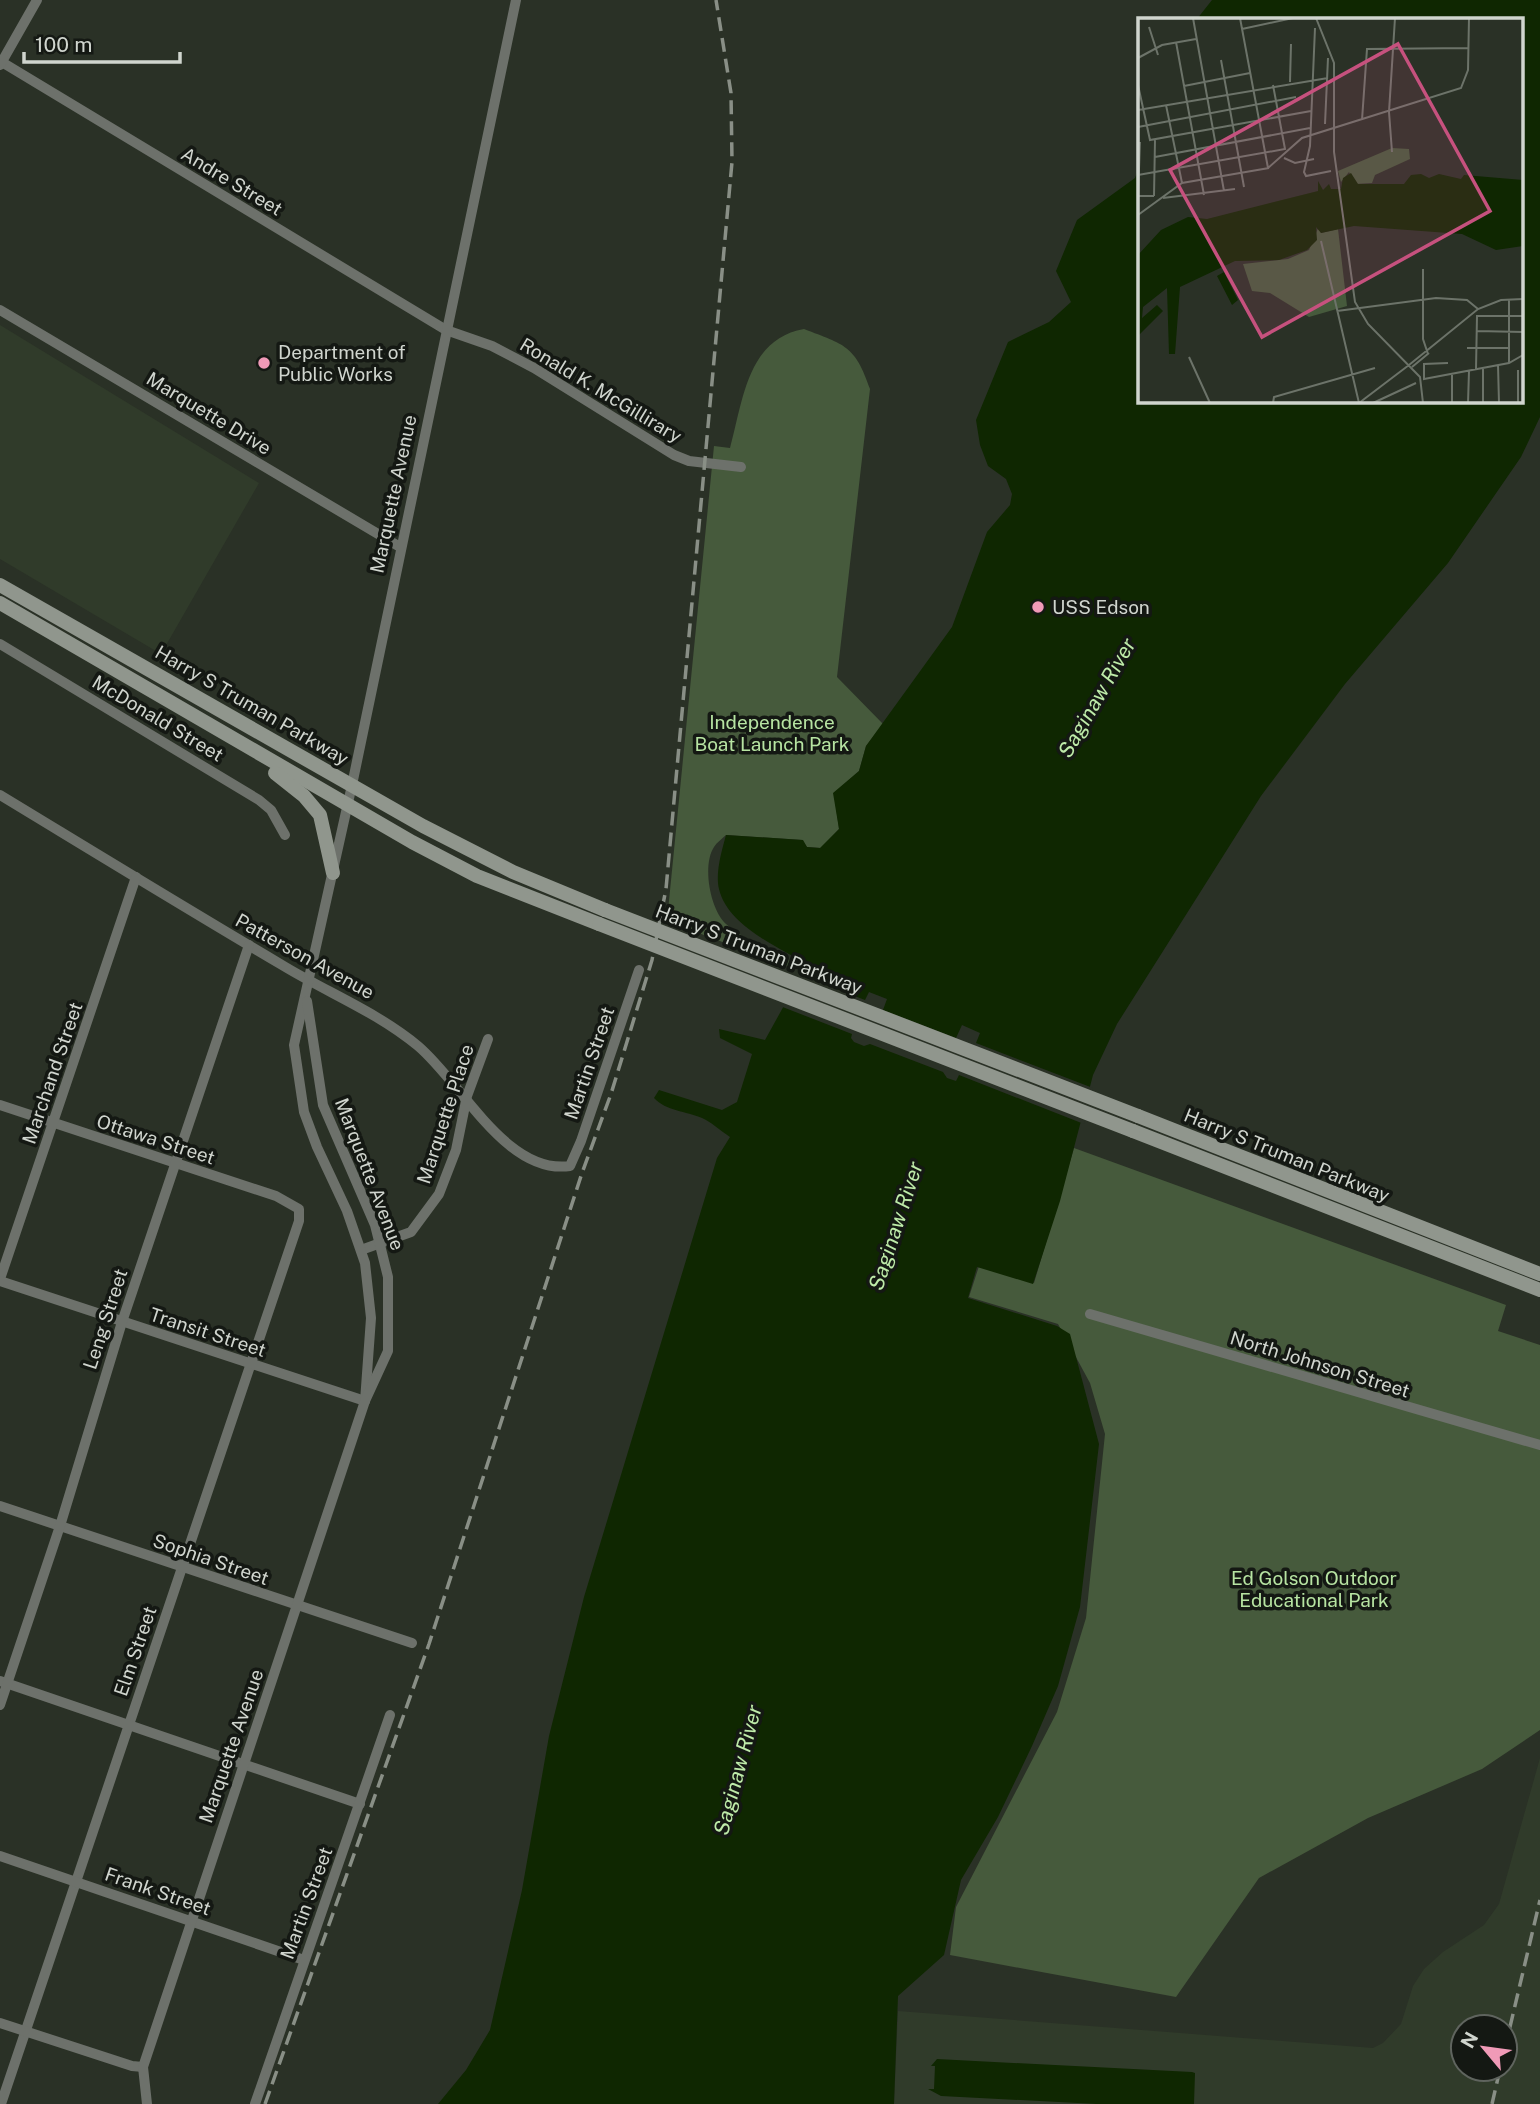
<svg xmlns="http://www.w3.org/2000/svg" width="1540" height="2104" font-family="'Public Sans',sans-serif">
  <rect width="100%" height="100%" fill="#2a3126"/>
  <!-- built -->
  <g fill="#303b2a" fill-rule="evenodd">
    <polygon points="0,325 259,483 161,654 0,559"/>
    <path d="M1540,1758V2104H894L898,2011L1373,2048L1383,2043L1401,2024L1413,1986L1424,1969L1443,1952L1484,1925L1499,1904ZM1463,2027H1505V2069H1463Z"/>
  </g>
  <!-- green -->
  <g fill="#465a3c">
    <path d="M804,329C845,345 855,345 870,389L837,677L883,724L866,746L859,771L834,793L839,829L821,848L807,847L802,840L726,835C722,839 717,842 714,847C702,865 710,909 726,924C741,938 772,952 792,961L791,968L667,921L714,446L730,448C743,401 747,339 804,329Z"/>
    <polygon points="1074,1148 1506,1305 1498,1331 1540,1345 1540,1730 1482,1769 1368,1818 1259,1878 1176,1997 950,1955 956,1907 1057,1712 1086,1618 1105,1434 1090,1383 1058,1324 969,1297 979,1266 1034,1283"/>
  </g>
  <!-- water -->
  <g fill="#0f2701">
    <path d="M1212,0H1540V417L1521,457L1448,563L1345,684L1261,796L1117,1024L1093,1075L1060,1201L1033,1284L977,1267L968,1298L1057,1326L1070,1334L1099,1444L1080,1607L1058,1686L1032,1746L998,1817L961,1880L944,1955L898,1996L894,2104H438L466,2070L490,2030L522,1890L549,1736L584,1597L717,1158L730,1137C721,1131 710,1121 702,1118C686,1111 666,1111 654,1098L659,1090L722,1110L737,1102L752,1054L720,1038L719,1029L765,1040L807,964C779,948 727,925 719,889C715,873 722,850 726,835L803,840L807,847L820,848L839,829L833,793L859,771L866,746L952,627L987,532L1010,505L1012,494L1006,479L988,466L980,445L976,420L1008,342L1049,322L1071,302L1056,271L1077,220L1135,178L1139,167V401H1521V19H1197Z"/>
    <polygon points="937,2059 1192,2072 1195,2073 1194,2104 1097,2104 941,2096 928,2089 934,2089 935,2066 931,2066"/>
  </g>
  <!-- pier -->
  <polygon fill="#2a3126" points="798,974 865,1000 869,992 887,999 883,1010 956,1038 962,1025 980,1033 976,1043 1093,1088 1084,1124 959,1075 956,1081 947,1078 943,1072 870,1044 864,1046 854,1042 851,1038 852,1034 780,1006"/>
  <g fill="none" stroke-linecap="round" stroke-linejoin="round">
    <!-- street -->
    <g stroke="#6d716b" stroke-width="10">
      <polyline points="0,61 446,330 492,346 534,368 674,455 689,461 741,467"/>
      <polyline points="0,65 37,0"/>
      <polyline points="0,310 400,547"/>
      <polyline points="0,644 259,800 271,810 285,835"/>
      <path d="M0,795C94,852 187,909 282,965C328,993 377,1012 418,1046C462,1083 506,1175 570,1166L581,1141L639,970"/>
      <polyline points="0,1105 276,1196 299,1209 299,1221 1,2104"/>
      <polyline points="361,1250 411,1232 439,1194 456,1150 467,1096 488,1039"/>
      <polyline points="0,1279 136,877"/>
      <polyline points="0,1281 365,1401"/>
      <polyline points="1090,1314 1540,1445"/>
      <polyline points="365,1401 371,1318 365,1263 347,1211 317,1147 304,1112 294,1045 352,785 516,0"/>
      <polyline points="0,1506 412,1643"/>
      <polyline points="0,1681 360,1804"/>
      <polyline points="0,1705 60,1526 122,1322 249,945"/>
      <polyline points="0,1856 304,1960"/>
      <polyline points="0,2023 132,2066 143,2067"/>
      <polyline points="147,2104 143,2067 365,1401 388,1351 388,1277 375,1225 323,1105 307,1001"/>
      <polyline points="255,2104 390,1715"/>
    </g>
    <!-- secondary -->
    <g stroke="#90968d" stroke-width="14">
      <polyline points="0,585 423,826 513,872 605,910"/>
      <polyline points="0,603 412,842 477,876 599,924"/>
      <polyline points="275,773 304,796 320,815 333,873"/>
      <polyline points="1138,1116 1540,1274"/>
      <polyline points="1133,1131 1540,1290"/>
    </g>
    <!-- rail -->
    <g stroke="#898f86" stroke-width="3.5" stroke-dasharray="14 7" stroke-linecap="butt">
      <polyline points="1505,2048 1540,1900"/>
      <polyline points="265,2104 429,1644 582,1173 611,1094 652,960 666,889 732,162 731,93 716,0"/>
      <polyline points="1492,2104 1500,2069"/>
    </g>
    <!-- secondary-bridge -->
    <g stroke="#90968d" stroke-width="14">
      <polyline points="605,910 1138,1116"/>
      <polyline points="599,924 1133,1131"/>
    </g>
  </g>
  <!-- markers -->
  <g fill="#f09ab7" stroke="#141813" stroke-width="2.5">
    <circle cx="264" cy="363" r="7"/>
    <circle cx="1038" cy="607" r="7"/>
  </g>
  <g text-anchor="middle" stroke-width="7" stroke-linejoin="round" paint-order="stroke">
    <!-- street labels -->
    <g font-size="19" fill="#d0d5ce" stroke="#141813">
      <text transform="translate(232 181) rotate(31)" y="7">Andre Street</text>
      <text transform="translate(601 390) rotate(31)" y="7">Ronald K. McGillirary</text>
      <text transform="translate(209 413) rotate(31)" y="7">Marquette Drive</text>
      <text transform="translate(393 494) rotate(-78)" y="7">Marquette Avenue</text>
      <text transform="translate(252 705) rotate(30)" y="7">Harry S Truman Parkway</text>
      <text transform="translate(158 718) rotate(31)" y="7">McDonald Street</text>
      <text transform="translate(759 949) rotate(21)" y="7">Harry S Truman Parkway</text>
      <text transform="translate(305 956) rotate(29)" y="7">Patterson Avenue</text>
      <text transform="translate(589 1063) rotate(-71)" y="7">Martin Street</text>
      <text transform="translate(52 1073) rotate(-71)" y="7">Marchand Street</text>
      <text transform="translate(445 1114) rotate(-72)" y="7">Marquette Place</text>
      <text transform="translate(156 1139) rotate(18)" y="7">Ottawa Street</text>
      <text transform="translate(1287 1155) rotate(22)" y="7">Harry S Truman Parkway</text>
      <text transform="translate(370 1174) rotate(69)" y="7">Marquette Avenue</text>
      <text transform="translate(105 1319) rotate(-72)" y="7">Leng Street</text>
      <text transform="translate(208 1332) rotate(18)" y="7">Transit Street</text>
      <text transform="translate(1320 1364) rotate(17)" y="7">North Johnson Street</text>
      <text transform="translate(211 1559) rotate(19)" y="7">Sophia Street</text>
      <text transform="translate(135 1651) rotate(-71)" y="7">Elm Street</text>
      <text transform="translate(231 1746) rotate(-71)" y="7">Marquette Avenue</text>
      <text transform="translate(158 1891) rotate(19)" y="7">Frank Street</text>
      <text transform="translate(306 1903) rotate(-70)" y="7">Martin Street</text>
    </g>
    <!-- poi labels -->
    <g font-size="19" fill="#d0d5ce" stroke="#141813" text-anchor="start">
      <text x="278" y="359">Department of<tspan x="278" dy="22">Public Works</tspan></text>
      <text x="1052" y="614">USS Edson</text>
    </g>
    <!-- park labels -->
    <g font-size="19" fill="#b7e4a2" stroke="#141813">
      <text x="772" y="729">Independence<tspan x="772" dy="22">Boat Launch Park</tspan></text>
      <text x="1314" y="1585">Ed Golson Outdoor<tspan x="1314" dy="22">Educational Park</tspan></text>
    </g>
    <!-- water labels -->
    <g font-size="21" font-style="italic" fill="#beeba9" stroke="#141813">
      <text transform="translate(1097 698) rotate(-60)" y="7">Saginaw River</text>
      <text transform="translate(896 1226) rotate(-72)" y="7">Saginaw River</text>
      <text transform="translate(738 1770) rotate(-75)" y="7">Saginaw River</text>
    </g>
  </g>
  <!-- overview -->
  <g transform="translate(1138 18)">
    <rect width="385" height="385" fill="#2a3126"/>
    <path d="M254,130L271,131L272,141L237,157L234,165L217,166L211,154L203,164L200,153ZM181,208L183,215L200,211L209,288L171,299L132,275L114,273L105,246L150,241L171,232Z" fill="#465a3c"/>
    <path d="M213,155L220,166H266L273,157L283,156L291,160L301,156L323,161L326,157L385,162V228L358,232L324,216L216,208L183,215L178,209L179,222L169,232L141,242L97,243L42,269L37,336H31L29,270L5,289L4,300L19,287L25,293L0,318V237L23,212L50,199L69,201L180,173V163L185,172L191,166L193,171H203L205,160ZM86,254L100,282L94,287L79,258Z" fill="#0f2701"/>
    <path fill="none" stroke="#6c7369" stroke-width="2" d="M55,0L86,173M102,0L130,150M178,0L196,45V134L217,284L230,306L282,359L285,385M11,9L20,37M177,10L172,128L166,154L168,158L193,153M104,11L155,0M38,24L66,177M0,40L24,27L58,21M83,42L106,169M152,64L153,26M0,67L12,122L173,93M46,68L112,55M28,87L44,165M0,92L190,60M224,102L229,31L331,30M187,106L190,40M0,109L158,79M2,124L0,178H16M254,134L251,94L257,0M17,139L172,110M146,140L157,145L176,141M130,150L164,120L323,70L330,52L331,0M0,157L147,131L135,67M16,178L17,122M25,180L97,171M0,197L44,165L131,150M183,223L221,385M285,251V321L290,336M371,281V345M199,293L298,280L329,282L340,291M339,313L385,314M329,330H370M51,339L72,385M310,345L286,346V361L371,345L385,337M271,347L340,291L363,282L385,281M360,347L361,385M274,349L291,335M338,351L339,298H385M345,351V385M380,381V352V385M135,385L136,379L237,350M221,385L271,347M235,385L278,365M314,385V356M330,385L331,353"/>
    <path fill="#c6517e" fill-opacity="0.15" stroke="#c6517e" stroke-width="3.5" d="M260,26L352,193L124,319L32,152Z"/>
    <rect width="385" height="385" fill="none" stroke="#d0d5ce" stroke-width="3.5"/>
  </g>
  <!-- north arrow -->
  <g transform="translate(1484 2048) rotate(299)"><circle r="33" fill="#141813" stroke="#5f645e" stroke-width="2"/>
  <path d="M0-5L12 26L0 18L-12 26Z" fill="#f09ab7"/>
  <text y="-10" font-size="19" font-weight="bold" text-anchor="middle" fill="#d0d5ce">N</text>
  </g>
  <!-- scale -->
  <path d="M24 52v10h156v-10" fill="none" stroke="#d0d5ce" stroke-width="3.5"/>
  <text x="35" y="52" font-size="21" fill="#d0d5ce" stroke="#141813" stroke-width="5" paint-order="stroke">100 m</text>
</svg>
